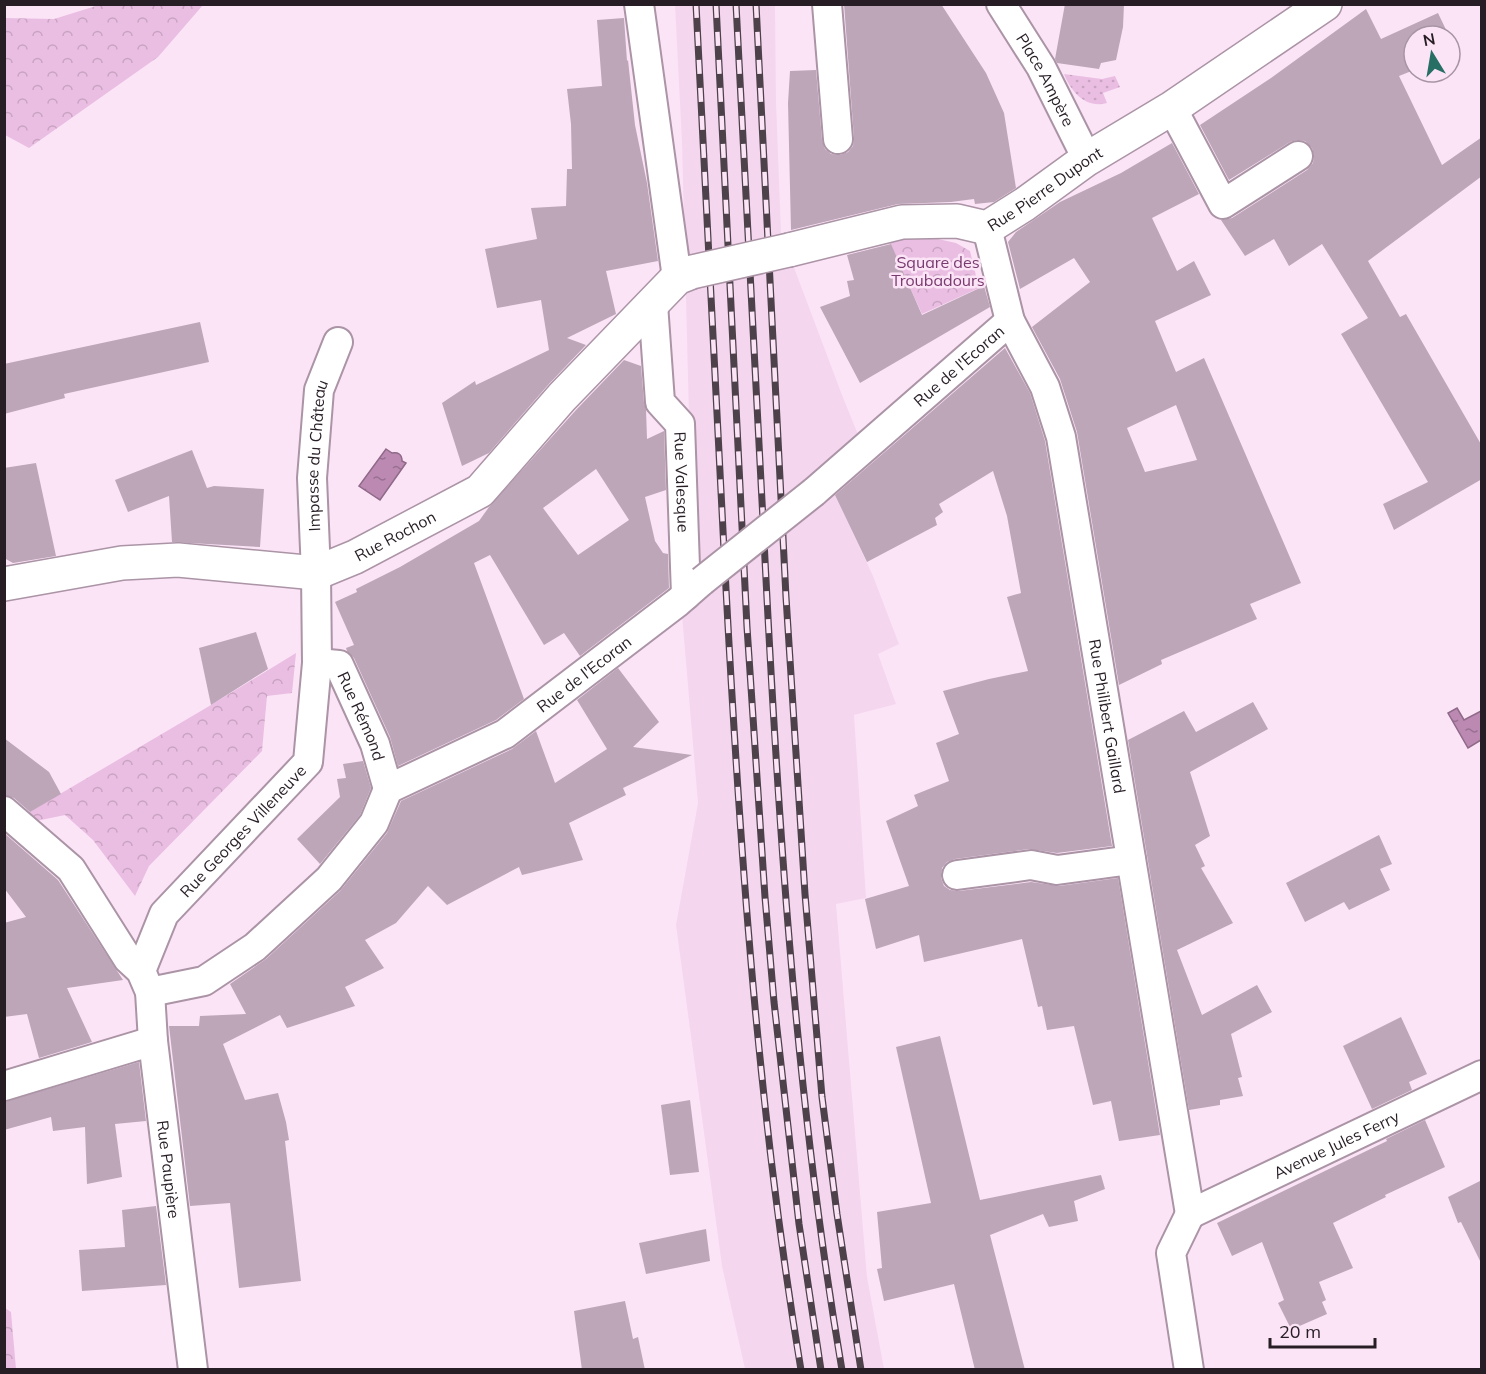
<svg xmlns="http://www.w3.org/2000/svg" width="1486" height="1374" font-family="Mulish,sans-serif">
  <defs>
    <pattern id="grass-dots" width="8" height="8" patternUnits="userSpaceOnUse" patternTransform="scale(1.5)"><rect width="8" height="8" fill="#eabee2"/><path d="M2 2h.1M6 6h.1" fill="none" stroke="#c9a3c2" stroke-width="1.8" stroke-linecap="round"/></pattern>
    <pattern id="forest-crowns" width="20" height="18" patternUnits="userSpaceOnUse" patternTransform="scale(1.5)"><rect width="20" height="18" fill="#eabee2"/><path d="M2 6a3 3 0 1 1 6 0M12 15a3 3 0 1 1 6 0" fill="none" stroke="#c9a3c2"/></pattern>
    <pattern id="water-ripples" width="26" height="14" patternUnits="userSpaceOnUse" patternTransform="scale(1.5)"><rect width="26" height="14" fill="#bb89b2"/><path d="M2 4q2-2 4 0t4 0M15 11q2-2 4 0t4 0" fill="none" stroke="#986f91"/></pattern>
  </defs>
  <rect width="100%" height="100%" fill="#fce4f7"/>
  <!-- built -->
  <polygon fill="#f5d6ef" points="675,5 775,5 776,102 781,233 842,395 859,437 811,478 835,494 873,576 899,644 878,654 896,704 854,715 866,898 836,904 867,1277 884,1369 745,1369 722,1266 676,925 698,803 682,615 693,574 682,142"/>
  <!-- grass -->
  <path fill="url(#grass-dots)" d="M1064,74L1102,79L1115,76L1120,87L1103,93L1107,103C1086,109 1071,92 1064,74Z"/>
  <!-- forest -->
  <g fill="url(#forest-crowns)">
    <polygon points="99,5 203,5 158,57 29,148 5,135 5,18 54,19"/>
    <polygon points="920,235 956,243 970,251 979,288 922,314 889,241"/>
    <polygon points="296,653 292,693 267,696 262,751 149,866 135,896 93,840 65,815 36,821 26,814 211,705"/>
    <polygon points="5,1308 11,1312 16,1369 5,1369"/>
  </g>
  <!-- water -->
  <g fill="url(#water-ripples)" stroke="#8f6988" stroke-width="1.5">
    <path d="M386,449L392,453C398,452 402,454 402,461L406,463L380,500L359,486Z"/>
    <polygon points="1457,708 1464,720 1481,711 1481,740 1468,748 1448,713"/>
  </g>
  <!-- building -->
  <g fill="#bea6b9" fill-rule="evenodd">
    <polygon points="844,4 941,4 986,73 1004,113 1016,188 994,202 975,204 974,199 951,202 898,204 791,230 788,103 790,71 816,70 822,140 825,149 831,154 840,155 848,152 853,146 854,138"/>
    <polygon points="1065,4 1124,4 1123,27 1116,60 1101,63 1099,69 1057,63 1055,59"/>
    <polygon points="1366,9 1381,39 1438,13 1449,36 1414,36 1414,70 1399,76 1442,165 1482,137 1482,176 1368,261 1400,317 1406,314 1482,446 1482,479 1394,530 1383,504 1428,482 1341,334 1368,318 1322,244 1289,266 1274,239 1245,256 1221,220 1224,220 1232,218 1307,170 1313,163 1314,156 1312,148 1305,141 1298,140 1290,142 1229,180 1200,125 1271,78"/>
    <polygon points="624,18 627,61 628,60 635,125 647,183 658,261 606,271 616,314 567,338 586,345 548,385 489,453 462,466 442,403 475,381 476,385 549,350 541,300 497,308 485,249 537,239 531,208 566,206 567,169 572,169 571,124 567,89 602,86 597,20"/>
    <path d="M1172,143L1199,194L1152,218L1177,271L1194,261L1211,295L1155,321L1176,372L1204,358L1301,583L1250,604L1257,619L1161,660L1162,664L1119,685L1077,432L1060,379L1032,327L1090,282L1074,258L1020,289L1008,242L1016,232L1060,202L1121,173ZM1176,405L1197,460L1145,472L1127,428Z"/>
    <polygon points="891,244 922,315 984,286 990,307 860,383 820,307 850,296 847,281 854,280 847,255"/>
    <polygon points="200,322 209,362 64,394 65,398 4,414 4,364"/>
    <polygon points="1005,348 1030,393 1045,441 1112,846 1057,853 1029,849 955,859 947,862 942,868 941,878 944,886 950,890 959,891 1031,882 1059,886 1118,878 1160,1135 1119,1141 1111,1101 1093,1105 1074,1026 1047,1030 1042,1006 1038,1007 1022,939 924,962 919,935 876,949 865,899 909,886 886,821 918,806 914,795 949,781 936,743 959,734 943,691 989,679 1028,671 1007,597 1021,593 1007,516 993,471 939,504 943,512 935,518 937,525 867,562 835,495"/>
    <path d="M624,360L641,366L644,403L646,409L647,439L664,431L666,490L645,497L655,541L663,553L668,554L669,588L580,656L564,633L544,645L490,555L474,563L524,699L496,720L398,766L390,737L354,658L347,651L346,648L354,645L335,602L357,592L356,589L400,567L479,521L489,507L576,410ZM596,469L629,520L578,555L543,508Z"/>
    <polygon points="192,450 207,488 214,486 264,489 260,547 172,542 169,496 128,512 115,480"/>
    <polygon points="36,463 56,556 13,563 4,558 4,468"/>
    <polygon points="256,632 268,669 211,705 199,648"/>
    <polygon points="618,668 659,722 633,747 692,755 623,788 626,795 569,823 583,860 522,875 519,867 447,905 428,886 396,923 365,940 384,968 345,987 355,1006 287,1028 280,1015 223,1044 245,1100 278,1093 286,1122 289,1140 285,1141 301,1281 239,1288 230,1203 190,1206 169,1026 199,1026 200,1016 246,1014 230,984 266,959 340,891 387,833 401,801 512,749 536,731 555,783 607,749 577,700"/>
    <polygon points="1253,702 1268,729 1190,772 1210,836 1195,845 1205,866 1201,868 1233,923 1177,950 1202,1015 1257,985 1272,1012 1231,1034 1242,1077 1238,1078 1243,1096 1220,1100 1220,1105 1189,1110 1128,740 1184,711 1196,732"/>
    <polygon points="4,738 49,772 61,794 30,812 14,798 4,795"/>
    <polygon points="363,761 371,788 360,815 320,864 297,839 340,797 337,779 346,778 343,764"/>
    <polygon points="4,833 58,880 123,980 67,988 92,1042 39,1058 27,1014 4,1017 4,923 26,917 4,888"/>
    <polygon points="1379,835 1392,864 1380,869 1390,890 1349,910 1344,902 1305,922 1286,883"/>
    <polygon points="1401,1017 1427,1074 1409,1082 1412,1090 1372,1109 1343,1046"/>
    <polygon points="940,1036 980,1200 1101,1175 1105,1189 1074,1201 1078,1221 1049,1227 1043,1214 990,1235 1025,1370 975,1370 954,1284 884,1301 877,1269 882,1268 877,1212 931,1203 896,1047"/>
    <polygon points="139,1062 146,1121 115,1124 122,1177 87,1184 85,1127 53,1131 51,1117 4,1130 4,1102"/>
    <polygon points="690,1100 699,1172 670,1175 661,1105"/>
    <polygon points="1425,1120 1445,1167 1385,1195 1386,1197 1333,1223 1353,1268 1319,1282 1326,1300 1322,1302 1327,1314 1295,1328 1293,1326 1290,1327 1278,1303 1284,1300 1262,1242 1232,1256 1217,1223 1387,1141 1386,1139"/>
    <polygon points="1482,1180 1482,1265 1461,1222 1458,1223 1448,1197"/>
    <polygon points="156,1206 166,1285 82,1291 79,1250 125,1247 122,1210"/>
    <polygon points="706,1229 710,1261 646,1274 639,1243"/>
    <polygon points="625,1301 633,1339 638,1337 645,1370 582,1370 574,1311"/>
  </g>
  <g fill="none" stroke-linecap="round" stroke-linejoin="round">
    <!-- street casing -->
    <g stroke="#ab94a6" stroke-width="32">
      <g id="street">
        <polyline points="639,4 677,278"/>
        <polyline points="827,4 838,139"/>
        <path id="s1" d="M1001,4L1041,67L1087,159"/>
        <polyline points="1172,108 1223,204 1298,156"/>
        <path id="s2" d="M987,228L1010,321L1045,387L1061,437L1190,1214"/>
        <path id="s3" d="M653,304L660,402L680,424L686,595"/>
        <path id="s4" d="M814,492L1010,321"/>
        <path id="s5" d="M317,663L339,665L375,744L388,789"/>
        <path id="s6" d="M4,811L71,869L128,959L141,971L150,992L153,1041L193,1370"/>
        <polyline points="957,875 1031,865 1057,870 1131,860"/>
        <path id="s7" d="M141,971L164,914L308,762L317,663L316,573L312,478L319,390L338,342"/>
        <path id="s8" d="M150,992L204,981L255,947L329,879L374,823L388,789L505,734L678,602L702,581"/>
        <polyline points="4,1086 153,1041"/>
        <path id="s9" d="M1190,1214L1482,1075"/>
        <polyline points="1189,1370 1171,1253 1190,1214"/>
      </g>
    </g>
    <!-- secondary casing -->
    <g stroke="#ab94a6" stroke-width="36">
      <g id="secondary">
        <path id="s10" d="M789,250L902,222L957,221L987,228L1025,204L1087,159L1172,108L1325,4"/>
        <path id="s11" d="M4,584L122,563L178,560L316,573L355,557L480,491L562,397L677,278L692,272"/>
      </g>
    </g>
    <!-- street -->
    <use href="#street" stroke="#fff" stroke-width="28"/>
    <!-- secondary -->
    <use href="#secondary" stroke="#fff" stroke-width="33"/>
    <!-- rail casing -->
    <g stroke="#4d414a" stroke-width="7">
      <g id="rail">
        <path d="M696,4C706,199 716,394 726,589C740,850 758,1112 801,1370"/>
        <polyline points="716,4 747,627 765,897 774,1002 799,1224 821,1370"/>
        <path d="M736,4C745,176 754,348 763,520C777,804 794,1089 842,1370"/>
        <polyline points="756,4 786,597 805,894 822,1097 837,1214 861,1370"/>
      </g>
    </g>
    <!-- rail -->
    <use href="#rail" stroke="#fce4f7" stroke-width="4.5" stroke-dasharray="14" stroke-linecap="butt"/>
    <!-- street-bridge casing -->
    <g stroke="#ab94a6" stroke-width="32" stroke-linecap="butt">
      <polyline id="street-bridge" points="702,581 814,492"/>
    </g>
    <!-- secondary-bridge casing -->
    <g stroke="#ab94a6" stroke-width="36" stroke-linecap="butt">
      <polyline id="secondary-bridge" points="692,272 789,250"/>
    </g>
    <!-- street-bridge -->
    <use href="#street-bridge" stroke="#fff" stroke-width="28"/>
    <!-- secondary-bridge -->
    <use href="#secondary-bridge" stroke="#fff" stroke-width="33"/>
  </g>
  <g text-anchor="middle" stroke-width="5" stroke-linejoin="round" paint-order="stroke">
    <!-- street labels -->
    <g font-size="16" fill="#271e25" stroke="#fce4f7">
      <text dy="6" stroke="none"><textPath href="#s1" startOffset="88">Place Ampère</textPath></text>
      <text dy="6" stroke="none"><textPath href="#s10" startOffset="272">Rue Pierre Dupont</textPath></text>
      <text dy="6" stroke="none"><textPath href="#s4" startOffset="192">Rue de l'Ecoran</textPath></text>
      <text dy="6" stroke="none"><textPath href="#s7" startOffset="578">Impasse du Château</textPath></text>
      <text dy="6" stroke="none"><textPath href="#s3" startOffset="186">Rue Valesque</textPath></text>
      <text dy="6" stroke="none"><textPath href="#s11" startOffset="402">Rue Rochon</textPath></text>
      <text dy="6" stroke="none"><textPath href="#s8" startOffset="554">Rue de l'Ecoran</textPath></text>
      <text dy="6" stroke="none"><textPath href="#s2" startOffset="506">Rue Philibert Gaillard</textPath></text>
      <text dy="6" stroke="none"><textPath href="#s5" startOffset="78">Rue Rémond</textPath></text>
      <text dy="6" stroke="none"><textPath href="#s7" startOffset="176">Rue Georges Villeneuve</textPath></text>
      <text dy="6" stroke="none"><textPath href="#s9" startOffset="162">Avenue Jules Ferry</textPath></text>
      <text dy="6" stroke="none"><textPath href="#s6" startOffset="414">Rue Paupière</textPath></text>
    </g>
    <!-- park labels -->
    <g font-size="16" fill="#783a6f" stroke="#fce4f7">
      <text x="938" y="268">Square des<tspan x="938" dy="18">Troubadours</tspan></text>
    </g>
  </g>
  <!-- border -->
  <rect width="1486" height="1374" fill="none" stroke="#271e25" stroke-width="12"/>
  <!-- north arrow -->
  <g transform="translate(1432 54) rotate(349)"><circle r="28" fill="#fce4f7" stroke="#a795a3" stroke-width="1.5"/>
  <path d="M0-4.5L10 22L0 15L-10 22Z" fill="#276e64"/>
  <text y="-9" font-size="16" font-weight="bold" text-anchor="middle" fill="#271e25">N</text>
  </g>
  <!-- scale -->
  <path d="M1270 1338v9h105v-9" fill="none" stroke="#271e25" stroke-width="3"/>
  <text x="1279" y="1338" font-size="18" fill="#271e25" stroke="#fce4f7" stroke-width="4.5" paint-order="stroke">20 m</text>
</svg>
